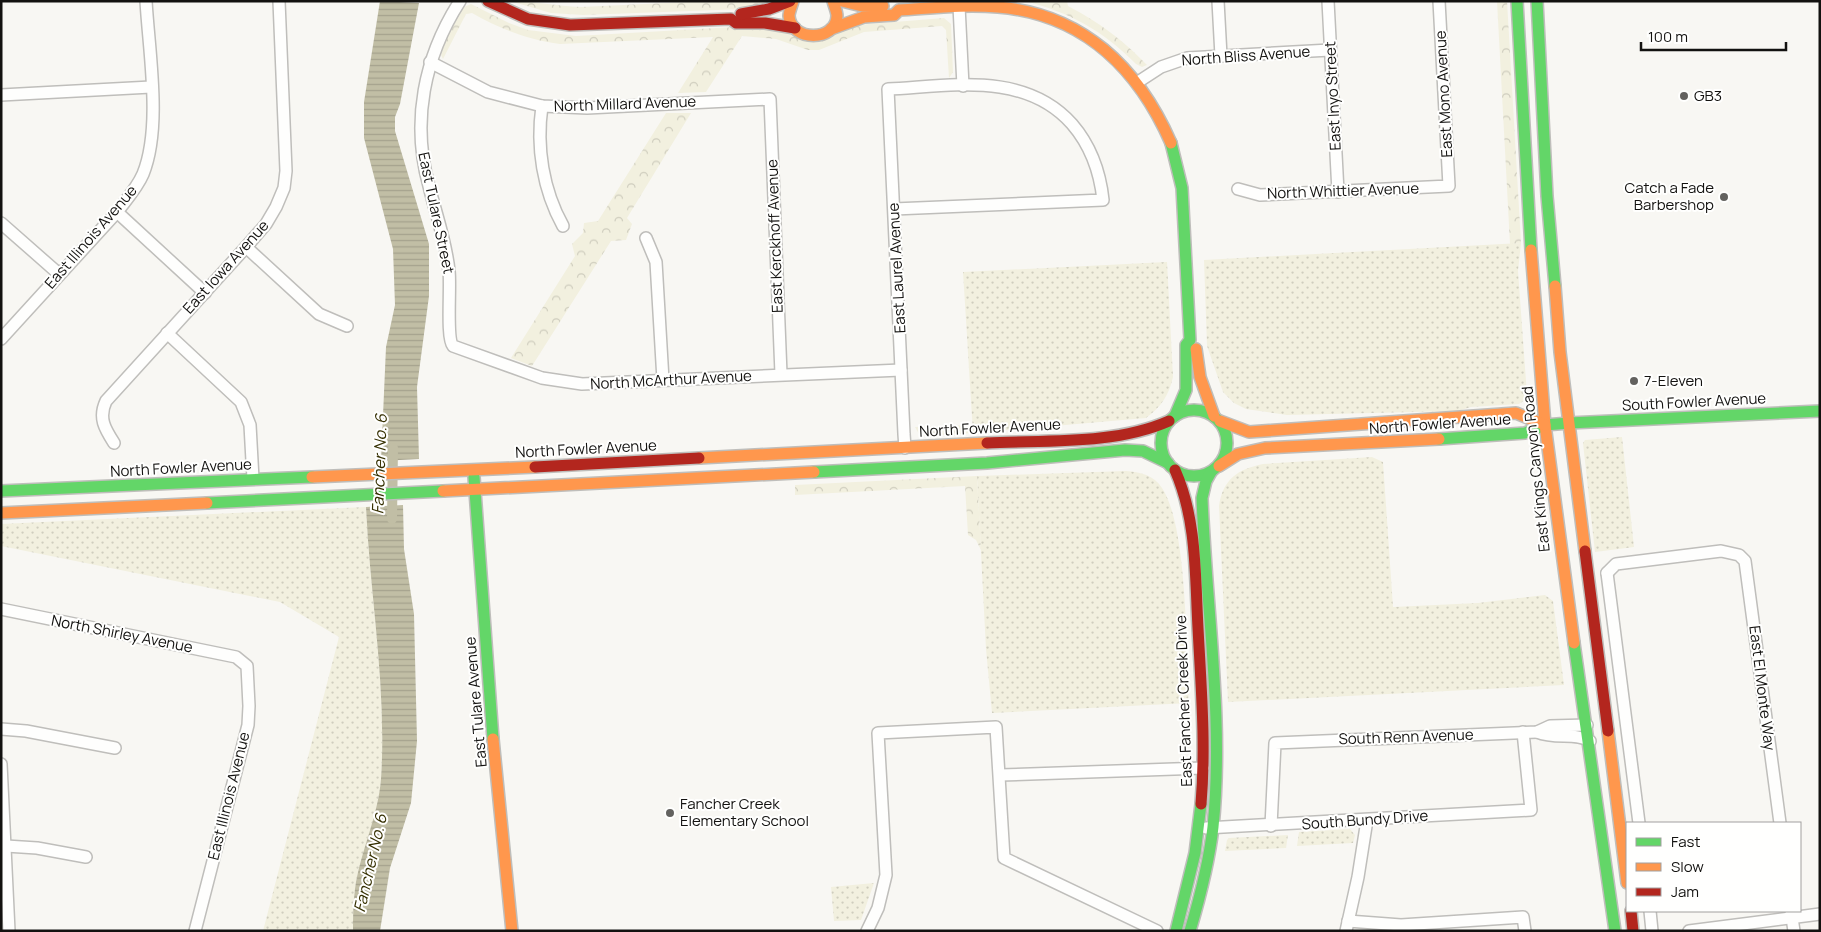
<svg xmlns="http://www.w3.org/2000/svg" width="1821" height="932" font-family="Manrope,sans-serif">
  <defs>
    <pattern id="grass-dots" width="8" height="8" patternUnits="userSpaceOnUse" patternTransform="scale(1.25)"><rect width="8" height="8" fill="#f2f0df"/><path d="M2 2h.1M6 6h.1" fill="none" stroke="#cfcdbe" stroke-width="1.8" stroke-linecap="round"/></pattern>
    <pattern id="park-crowns" width="20" height="18" patternUnits="userSpaceOnUse" patternTransform="scale(1.25)"><rect width="20" height="18" fill="#f2f0df"/><path d="M2 6a3 3 0 1 1 6 0M12 15a3 3 0 1 1 6 0" fill="none" stroke="#cfcdbe"/></pattern>
    <pattern id="water-rules" width="6" height="5" patternUnits="userSpaceOnUse" patternTransform="scale(1.25)"><rect width="6" height="5" fill="#c1bea5"/><path d="M0 2.5h6" fill="none" stroke="#a5a28d"/></pattern>
  </defs>
  <rect width="100%" height="100%" fill="#f8f7f3"/>
  <!-- grass -->
  <g fill="url(#grass-dots)">
    <polygon points="1521,243 1518,271 1527,395 1525,400 1519,404 1471,407 1458,411 1287,415 1246,409 1234,403 1223,392 1207,346 1204,260"/>
    <path d="M1167,262L1173,377C1169,395 1161,407 1146,418L973,433L963,272Z"/>
    <polygon points="1622,437 1634,547 1595,552 1583,443 1585,440"/>
    <path d="M1372,457L1383,462L1393,607L1478,603L1545,595L1553,601L1564,685L1228,702L1219,506C1223,479 1238,469 1263,464Z"/>
    <path d="M1126,471C1140,472 1154,475 1162,488C1188,527 1186,653 1189,703L992,713L986,649L977,476Z"/>
    <path d="M366,507C370,597 387,688 381,779C378,817 360,852 355,889C353,903 353,917 353,931H263L339,637L280,602L1,546V524Z"/>
    <polygon points="1350,829 1355,835 1353,843 1297,846 1299,832"/>
    <polygon points="1288,835 1286,848 1225,851 1227,840 1229,838"/>
    <polygon points="874,883 861,920 834,921 831,887"/>
  </g>
  <!-- park -->
  <g fill="url(#park-crowns)">
    <path d="M510,1C534,1 557,6 581,7L709,1H779L744,9L583,15L551,13Z"/>
    <path d="M1025,1H1067L1068,6C1100,23 1122,39 1147,65L1142,67L1136,64C1102,30 1071,13 1025,1Z"/>
    <polygon points="1497,1 1507,1 1521,243 1510,244"/>
    <path d="M471,4L509,23L528,30L576,36L752,26L782,31L944,18L951,24L953,72L949,78L946,30L942,26L864,32L819,50H808L776,39L742,36L706,92L678,93L713,37L560,44C528,40 500,29 472,13L466,14L443,59L441,55L446,38L464,7Z"/>
    <polygon points="666,113 691,113 627,218 632,224 626,240 611,241 532,366 511,358 575,256 572,244 583,233 584,223 598,221"/>
    <polygon points="973,425 973,433 924,436 919,434 915,427"/>
    <polygon points="977,476 981,550 976,540 968,535 965,486 795,495 795,485"/>
  </g>
  <!-- water -->
  <g fill="url(#water-rules)">
    <polygon points="380,1 419,3 400,104 395,117 395,131 429,244 429,296 417,387 419,459 381,461 386,347 395,305 393,249 364,138 364,102"/>
    <path d="M403,505L404,549L414,614L417,741L411,803L390,868L380,931H353C353,917 353,903 355,889C360,852 378,817 381,779C387,688 370,597 366,507Z"/>
  </g>
  <g fill="none" stroke-linecap="round" stroke-linejoin="round">
    <!-- canal -->
    <polyline stroke="#c1bea5" stroke-width="10" points="392,519 393,448"/>
    <!-- street casing -->
    <g stroke="#bfbebb" stroke-width="14">
      <g id="street">
        <path d="M460,1C424,57 411,122 429,186C436,215 446,241 449,271C451,286 446,338 453,346L542,378L582,384L901,370"/>
        <polyline points="1218,1 1221,56"/>
        <polyline points="1328,1 1338,192"/>
        <polyline points="959,6 963,86"/>
        <polyline points="430,62 488,92 542,106 587,108 770,99 781,374"/>
        <polyline points="1138,82 1161,67 1187,58 1330,50"/>
        <polyline points="1,95 151,87"/>
        <path d="M542,106C536,147 543,190 563,226"/>
        <polyline points="1238,189 1260,195 1449,186 1439,1"/>
        <path d="M894,209L1103,200C1100,172 1091,146 1072,124C1025,71 951,86 888,89L904,434L905,448"/>
        <polyline points="117,212 205,293"/>
        <polyline points="1,223 59,274"/>
        <polyline points="646,238 656,262 663,380"/>
        <polyline points="246,247 319,314 347,326"/>
        <polyline points="167,333 241,402 250,425 253,479"/>
        <path d="M1,339L117,212C126,200 137,188 143,174C162,127 149,53 146,1"/>
        <path d="M114,443C105,429 98,418 106,401L246,247L266,224L276,207L284,188L286,171L279,1"/>
        <polyline points="1607,573 1616,564 1721,551 1739,555 1745,561 1780,823"/>
        <polyline points="1607,573 1639,823"/>
        <polyline points="1,609 236,657 247,666 249,706 248,725 195,931"/>
        <polyline points="1,729 26,731 115,748"/>
        <path d="M1537,732C1556,740 1574,732 1590,741"/>
        <polyline points="1,764 9,931"/>
        <polyline points="1000,775 1203,768"/>
        <polyline points="1271,826 1275,743 1537,732 1550,726 1587,725"/>
        <polyline points="1206,828 1531,810 1523,732"/>
        <polyline points="6,846 37,848 86,857"/>
        <polyline points="1650,911 1652,931"/>
        <polyline points="1791,911 1794,931"/>
        <polyline points="1348,921 1401,925 1523,917 1525,931"/>
        <polyline points="867,931 878,908 886,875 878,733 996,727 1004,858 1157,931"/>
        <polyline points="1346,931 1358,877 1367,820"/>
        <polyline points="1689,931 1820,914"/>
      </g>
    </g>
    <!-- fast casing -->
    <g stroke="#bfbebb" stroke-width="14">
      <g id="fast">
        <polyline points="1517,1 1531,250"/>
        <polyline points="1537,1 1547,196 1555,286"/>
        <polyline points="1171,143 1182,188 1190,340 1186,345 1186,390 1175,416"/>
        <circle cx="1194" cy="443" r="33"/>
        <polyline points="1439,439 1525,433 1545,425 1569,423 1820,411"/>
        <polyline points="814,472 987,463 1125,450 1143,451 1168,463"/>
        <polyline points="474,477 493,739"/>
        <polyline points="1,491 312,477"/>
        <polyline points="207,503 443,491"/>
        <polyline points="1574,643 1615,931"/>
        <polyline points="1176,931 1195,853 1201,804"/>
        <path d="M1190,931C1200,897 1209,863 1213,827C1224,718 1206,607 1202,498L1206,481L1211,472"/>
      </g>
    </g>
    <!-- slow casing -->
    <g stroke="#bfbebb" stroke-width="14">
      <g id="slow">
        <path d="M793,1C792,5 789,12 789,16C791,42 836,42 837,16C837,12 834,5 833,1"/>
        <polyline points="842,1 862,6 883,6"/>
        <path d="M831,29L864,17L894,15L899,10C932,8 965,4 998,7C1083,14 1138,68 1171,143"/>
        <polyline points="1531,250 1545,425 1574,643"/>
        <polyline points="1555,286 1560,352 1585,551"/>
        <polyline points="1196,349 1200,377 1214,416"/>
        <polyline points="1220,421 1249,432 1516,413 1545,425"/>
        <polyline points="699,458 987,443"/>
        <polyline points="1219,466 1238,454 1265,448 1439,439"/>
        <polyline points="312,477 535,467"/>
        <polyline points="443,491 814,472"/>
        <polyline points="1,513 207,503"/>
        <polyline points="1608,731 1627,883"/>
        <polyline points="493,739 512,931"/>
      </g>
    </g>
    <!-- jam casing -->
    <g stroke="#bfbebb" stroke-width="14">
      <g id="jam">
        <polyline points="488,1 528,19 570,25 731,19 736,23 765,23 795,28"/>
        <polyline points="741,14 769,9 790,1"/>
        <path d="M987,443C1045,440 1115,445 1169,421"/>
        <polyline points="535,467 699,458"/>
        <path d="M1175,470C1197,520 1195,574 1198,628C1201,686 1206,745 1201,804"/>
        <polyline points="1585,551 1608,731"/>
        <polyline points="1631,911 1633,931"/>
      </g>
    </g>
    <!-- street -->
    <use href="#street" stroke="#fefefd" stroke-width="11"/>
    <!-- fast -->
    <use href="#fast" stroke="#63d668" stroke-width="11"/>
    <!-- slow -->
    <use href="#slow" stroke="#ff974d" stroke-width="11"/>
    <!-- jam -->
    <use href="#jam" stroke="#b3261e" stroke-width="11"/>
  </g>
  <!-- markers -->
  <g fill="#63625f" stroke="#fffffe" stroke-width="2">
    <circle cx="1684" cy="96" r="5"/>
    <circle cx="1724" cy="197" r="5"/>
    <circle cx="1634" cy="381" r="5"/>
    <circle cx="670" cy="813" r="5"/>
  </g>
  <g text-anchor="middle" stroke-width="4" stroke-linejoin="round" paint-order="stroke">
    <!-- street labels -->
    <g font-size="15" fill="#131210" stroke="#fffffe">
      <text transform="translate(1246 56) rotate(-4)" y="5">North Bliss Avenue</text>
      <text transform="translate(1444 94) rotate(-93)" y="5">East Mono Avenue</text>
      <text transform="translate(1333 96) rotate(-93)" y="5">East Inyo Street</text>
      <text transform="translate(625 104) rotate(-2)" y="5">North Millard Avenue</text>
      <text transform="translate(1343 191) rotate(-2)" y="5">North Whittier Avenue</text>
      <text transform="translate(436 213) rotate(78)" y="5">East Tulare Street</text>
      <text transform="translate(775 236) rotate(-92)" y="5">East Kerckhoff Avenue</text>
      <text transform="translate(91 237) rotate(-49)" y="5">East Illinois Avenue</text>
      <text transform="translate(226 267) rotate(-48)" y="5">East Iowa Avenue</text>
      <text transform="translate(897 268) rotate(-93)" y="5">East Laurel Avenue</text>
      <text transform="translate(671 380) rotate(-3)" y="5">North McArthur Avenue</text>
      <text transform="translate(1694 402) rotate(-3)" y="5">South Fowler Avenue</text>
      <text transform="translate(1440 424) rotate(-4)" y="5">North Fowler Avenue</text>
      <text transform="translate(990 428) rotate(-3)" y="5">North Fowler Avenue</text>
      <text transform="translate(586 449) rotate(-3)" y="5">North Fowler Avenue</text>
      <text transform="translate(181 468) rotate(-3)" y="5">North Fowler Avenue</text>
      <text transform="translate(1536 469) rotate(-96)" y="5">East Kings Canyon Road</text>
      <text transform="translate(122 634) rotate(11)" y="5">North Shirley Avenue</text>
      <text transform="translate(1762 688) rotate(83)" y="5">East El Monte Way</text>
      <text transform="translate(1184 701) rotate(-92)" y="5">East Fancher Creek Drive</text>
      <text transform="translate(476 702) rotate(-95)" y="5">East Tulare Avenue</text>
      <text transform="translate(1406 737) rotate(-2)" y="5">South Renn Avenue</text>
      <text transform="translate(229 796) rotate(-76)" y="5">East Illinois Avenue</text>
      <text transform="translate(1365 820) rotate(-4)" y="5">South Bundy Drive</text>
    </g>
    <!-- poi labels -->
    <g font-size="15" fill="#131210" stroke="#fffffe" text-anchor="start">
      <text x="1694" y="101">GB3</text>
      <text x="1714" y="193" text-anchor="end">Catch a Fade<tspan x="1714" dy="17">Barbershop</tspan></text>
      <text x="1644" y="386">7-Eleven</text>
      <text x="680" y="809">Fancher Creek<tspan x="680" dy="17">Elementary School</tspan></text>
    </g>
    <!-- water labels -->
    <g font-size="16" font-style="italic" fill="#352f01" stroke="#fffffe">
      <text transform="translate(379 464) rotate(-88)" y="6">Fancher No. 6</text>
      <text transform="translate(370 863) rotate(-77)" y="6">Fancher No. 6</text>
    </g>
  </g>
  <!-- border -->
  <rect width="1821" height="932" fill="none" stroke="#131210" stroke-width="5"/>
  <!-- legend -->
  <rect x="1626" y="822" width="175" height="90" fill="#fffffe" stroke="#a1a09f"/>
  <rect x="1636" y="838" width="25" height="8" fill="#63d668" stroke="#a1a09f"/>
  <text x="1671" y="847" font-size="15" fill="#131210">Fast</text>
  <rect x="1636" y="863" width="25" height="8" fill="#ff974d" stroke="#a1a09f"/>
  <text x="1671" y="872" font-size="15" fill="#131210">Slow</text>
  <rect x="1636" y="888" width="25" height="8" fill="#b3261e" stroke="#a1a09f"/>
  <text x="1671" y="897" font-size="15" fill="#131210">Jam</text>
  <!-- scale -->
  <path d="M1641 42v8h145v-8" fill="none" stroke="#131210" stroke-width="2.5"/>
  <text x="1648" y="42" font-size="15" fill="#131210" stroke="#fffffe" stroke-width="4" paint-order="stroke">100 m</text>
</svg>
